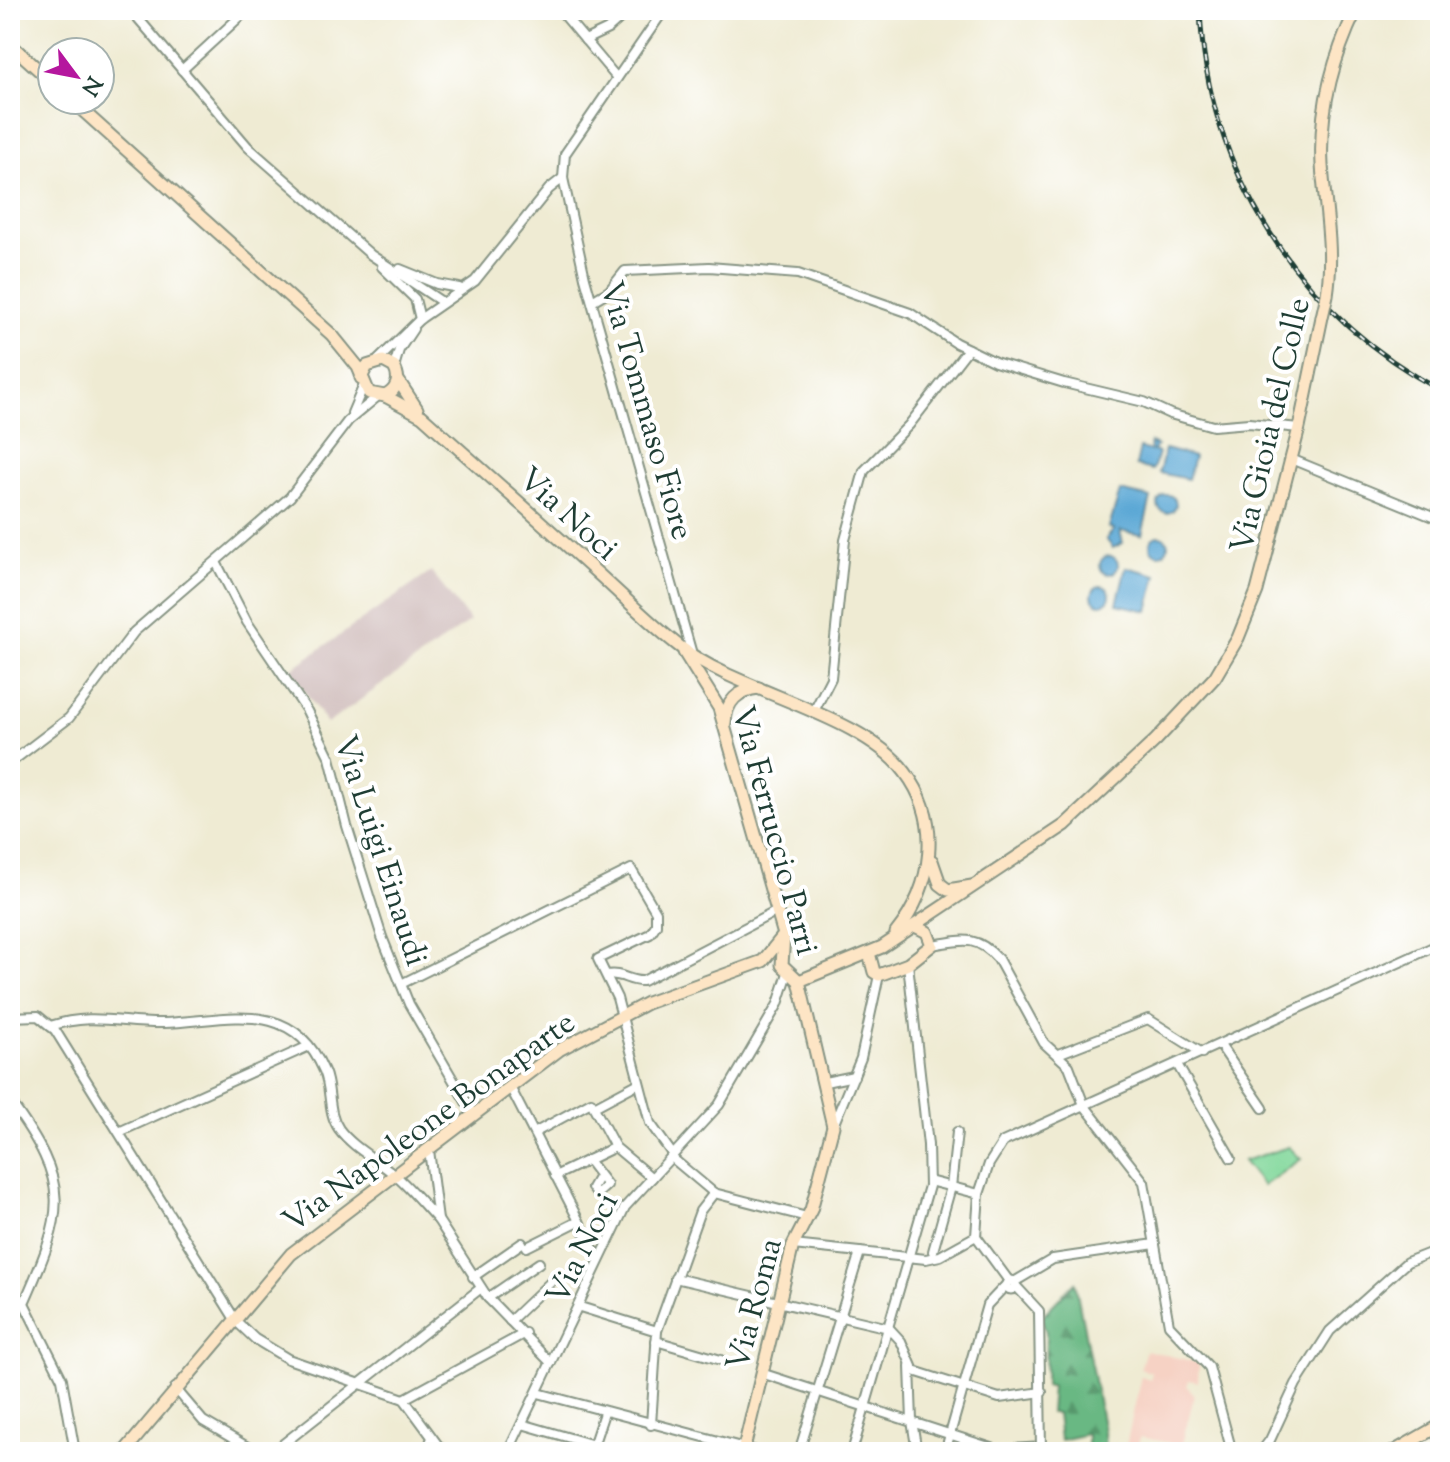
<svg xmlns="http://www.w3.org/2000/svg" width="1450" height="1462" font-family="'Sorts Mill Goudy',serif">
  <defs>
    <pattern id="forest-firs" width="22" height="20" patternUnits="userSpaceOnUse" patternTransform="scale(2)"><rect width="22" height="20" fill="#69b883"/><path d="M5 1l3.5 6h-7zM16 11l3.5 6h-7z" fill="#56976c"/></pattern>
  </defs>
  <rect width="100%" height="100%" fill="#fff"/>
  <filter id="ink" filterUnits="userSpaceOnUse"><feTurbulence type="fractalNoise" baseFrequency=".0125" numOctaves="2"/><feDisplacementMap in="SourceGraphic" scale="16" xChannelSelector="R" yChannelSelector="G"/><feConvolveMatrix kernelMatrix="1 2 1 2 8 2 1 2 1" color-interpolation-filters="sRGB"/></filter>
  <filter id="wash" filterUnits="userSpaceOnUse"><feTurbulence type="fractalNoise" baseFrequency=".006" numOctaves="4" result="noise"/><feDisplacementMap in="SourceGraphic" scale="32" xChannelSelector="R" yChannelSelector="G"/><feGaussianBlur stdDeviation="1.8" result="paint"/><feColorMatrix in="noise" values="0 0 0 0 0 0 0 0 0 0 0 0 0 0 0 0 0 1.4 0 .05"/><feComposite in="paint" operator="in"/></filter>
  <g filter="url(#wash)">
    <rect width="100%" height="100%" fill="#efebd3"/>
    <!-- built -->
    <polygon fill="#f6d2c4" points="1146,1350 1199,1363 1198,1382 1189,1380 1187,1386 1194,1396 1180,1452 1168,1452 1170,1443 1140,1437 1137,1449 1126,1446 1141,1376 1150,1379 1152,1373 1140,1369"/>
    <!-- industrial -->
    <polygon fill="#d1bfbe" points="431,572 470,621 327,724 290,670"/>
    <!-- forest -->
    <polygon fill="url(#forest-firs)" stroke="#447a5c" stroke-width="2" points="1075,1282 1104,1431 1105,1452 1087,1452 1087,1434 1060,1440 1057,1413 1050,1413 1052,1386 1045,1386 1046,1332 1041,1317"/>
    <!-- green -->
    <polygon fill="#82d89b" stroke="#508a68" stroke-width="2" points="1289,1147 1301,1159 1263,1186 1243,1161"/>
    <!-- water -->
    <g fill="#5ca8d5" stroke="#3e7284" stroke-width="2">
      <polygon points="1150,443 1157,446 1153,451 1158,453 1153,470 1136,466 1140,448 1151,451"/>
      <polygon points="1165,449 1194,457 1188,479 1159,473"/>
      <polygon points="1120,491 1151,498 1142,535 1120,531 1123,543 1113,548 1106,539 1114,530 1109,528"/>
      <circle cx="1167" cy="504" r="9"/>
      <circle cx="1159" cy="545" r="9"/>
      <circle cx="1109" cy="565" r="9"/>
      <polygon points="1126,567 1157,575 1148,611 1117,604"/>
      <circle cx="1101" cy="595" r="9"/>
    </g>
  </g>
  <g filter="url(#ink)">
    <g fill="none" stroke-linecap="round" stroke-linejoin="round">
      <!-- street casing -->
      <g stroke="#879484" stroke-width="12">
        <g id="street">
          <polyline points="131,10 248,147 371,255 442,302"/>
          <polyline points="560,10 617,78"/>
          <polyline points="664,10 565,154 563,178 585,278 692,654"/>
          <polyline points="585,40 608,29 629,10"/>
          <polyline points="182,70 247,10"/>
          <polyline points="382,267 415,299 420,319"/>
          <polyline points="400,269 437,284 459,288"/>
          <polyline points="592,301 609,291 625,271 709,267 798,274 910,313 956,343 995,362 1064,383 1144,402 1170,414 1213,426 1249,423 1299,428"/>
          <polyline points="378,360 420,319 475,281 549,189 563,178"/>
          <polyline points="394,367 399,350 413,329"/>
          <polyline points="352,413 363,387"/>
          <polyline points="1291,459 1440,520"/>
          <polyline points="216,562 247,622 307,711 330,758 347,826 382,937 409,1004 473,1114"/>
          <polyline points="813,713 831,678 845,540 864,471 909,425 968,349"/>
          <polyline points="10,763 69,718 134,632 290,497 348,421 377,397"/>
          <path d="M932,945C962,940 976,934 998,959L1044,1043L1069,1066L1084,1105L1144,1182L1169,1325L1209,1367L1232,1452"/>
          <path d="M607,975C621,972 629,982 643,981L777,911"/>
          <polyline points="401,984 631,869 656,912 656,925 650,934 598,959 617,998 650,1123 673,1155"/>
          <polyline points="10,1017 38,1016 55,1030 236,1321 255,1339 288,1359 404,1399 443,1452"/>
          <path d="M50,1026C94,1012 121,1024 164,1023C225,1021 292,996 324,1071C332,1089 327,1112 339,1129C353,1148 378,1160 396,1176C411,1189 424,1205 438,1220L429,1150"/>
          <polyline points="1220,1045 1263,1108"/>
          <polyline points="1058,1054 1148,1019 1202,1053"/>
          <polyline points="1177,1064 1231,1158"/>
          <polyline points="825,1082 854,1076"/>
          <polyline points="510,1087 599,1260"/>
          <path d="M10,1101C72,1186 65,1210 24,1303L62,1379L75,1452"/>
          <polyline points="594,1107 639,1083"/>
          <polyline points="833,1126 861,1058 879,975"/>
          <polyline points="119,1132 309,1046"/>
          <polyline points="534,1133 591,1102 615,1147 652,1178"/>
          <polyline points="671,1157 714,1193 807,1217"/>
          <polyline points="588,1160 607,1185 597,1194 592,1188 599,1176"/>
          <polyline points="555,1176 615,1147"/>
          <polyline points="929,1181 979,1194"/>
          <polyline points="438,1220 488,1298 551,1363"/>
          <polyline points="793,1245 926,1259 940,1256 976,1236"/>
          <polyline points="527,1247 579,1221"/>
          <polyline points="933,1251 951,1187 957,1132"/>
          <polyline points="473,1277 522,1243"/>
          <polyline points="675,1278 889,1328 901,1341 914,1371 999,1398 1042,1392"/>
          <circle cx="1011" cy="1285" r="4.5"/>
          <polyline points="1009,1281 976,1236 979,1194 989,1164 1003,1142 1440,944"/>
          <polyline points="1014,1282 1053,1259 1155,1244"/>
          <polyline points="1015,1285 1039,1311 1041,1451"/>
          <polyline points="488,1298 539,1263"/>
          <polyline points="580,1307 657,1331"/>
          <polyline points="510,1321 556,1277"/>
          <polyline points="656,1341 721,1360"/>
          <polyline points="910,1366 912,1421 917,1452"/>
          <polyline points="761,1373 998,1450 1042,1447"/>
          <polyline points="175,1388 203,1421 256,1452"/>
          <polyline points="538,1393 760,1452"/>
          <polyline points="404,1399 525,1333"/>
          <polyline points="522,1424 594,1445"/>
          <polyline points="651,1425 657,1331 700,1211 714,1193"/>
          <polyline points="273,1452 481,1288"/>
          <polyline points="426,1452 432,1438"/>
          <polyline points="508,1452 625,1207 719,1105 778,1004 788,973"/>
          <polyline points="591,1452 604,1413"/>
          <polyline points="799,1452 860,1252"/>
          <polyline points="852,1452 929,1186 928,1145 908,964"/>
          <polyline points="945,1452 987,1305 1006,1285"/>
          <polyline points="1261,1452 1270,1440 1296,1384 1330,1331 1407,1262 1440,1249"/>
        </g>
      </g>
      <!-- secondary casing -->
      <g stroke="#879484" stroke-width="15">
        <g id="secondary">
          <polyline points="10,44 52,82"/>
          <path d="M71,100L332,335L358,367L369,393L385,396C397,390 401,379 394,367L383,361L367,366L361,378"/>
          <path d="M1327,295C1334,251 1325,209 1322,165C1319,112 1333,58 1356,10"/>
          <polyline points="398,380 417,409"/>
          <path d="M385,396L422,416C479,467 537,518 594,570C622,595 649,623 679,646C738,693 861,713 905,772C943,822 933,886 896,933"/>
          <polyline points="684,652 719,708 784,935 782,965 799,981"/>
          <path d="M725,723C726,701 738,690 759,688"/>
          <polyline points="932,861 940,884 948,890 972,886"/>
          <polyline points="869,953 874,972 879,975 908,964 932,945 927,932 915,926"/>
          <polyline points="799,981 882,947 1065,825 1156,740 1215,677 1238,638 1257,591 1299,428 1322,317"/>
          <polyline points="124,1452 291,1254 559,1050 647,1003 763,961 784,935"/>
          <polyline points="743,1452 793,1245 811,1210 833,1126 799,981"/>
          <polyline points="1393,1452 1440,1425"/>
        </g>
      </g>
      <!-- street -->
      <use href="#street" stroke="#fff" stroke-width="8"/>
      <!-- secondary -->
      <use href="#secondary" stroke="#fde5c5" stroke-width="11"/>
      <!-- rail casing -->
      <g stroke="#1f3d34" stroke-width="5">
        <path id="rail" d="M1200,10C1207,171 1298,314 1440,390"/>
      </g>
      <!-- rail -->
      <use href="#rail" stroke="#fff" stroke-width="2" stroke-dasharray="6" stroke-linecap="butt"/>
      <!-- secondary-bridge casing -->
      <g stroke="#879484" stroke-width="15" stroke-linecap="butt">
        <polyline id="secondary-bridge" points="1322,317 1327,295"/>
      </g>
      <!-- secondary-bridge -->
      <use href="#secondary-bridge" stroke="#fde5c5" stroke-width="11"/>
    </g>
  </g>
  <g text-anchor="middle" stroke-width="8" stroke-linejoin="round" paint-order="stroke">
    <!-- street labels -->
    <g font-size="32" fill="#1f3d34" stroke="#fff">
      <text transform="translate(648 410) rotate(74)" y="11">Via Tommaso Fiore</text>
      <text transform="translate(1269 425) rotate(-77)" y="11">Via Gioia del Colle</text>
      <text transform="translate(569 513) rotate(42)" y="11">Via Noci</text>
      <text transform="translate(776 830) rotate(75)" y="11">Via Ferruccio Parri</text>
      <text transform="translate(382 850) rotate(72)" y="11">Via Luigi Einaudi</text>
      <text transform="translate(428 1121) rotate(-36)" y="11">Via Napoleone Bonaparte</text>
      <text transform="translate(581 1248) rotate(-63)" y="11">Via Noci</text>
      <text transform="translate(753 1304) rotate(-75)" y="11">Via Roma</text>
    </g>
  </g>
  <!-- margin -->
  <rect width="1450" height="1462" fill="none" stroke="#fff" stroke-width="40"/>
  <!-- north arrow -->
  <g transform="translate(76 76) rotate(122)"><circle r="38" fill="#ffffff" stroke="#a5b1ae" stroke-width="2"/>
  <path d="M0-6L14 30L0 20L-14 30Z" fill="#b5179e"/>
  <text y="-12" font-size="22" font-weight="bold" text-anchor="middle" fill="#1f3d34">N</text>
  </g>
</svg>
